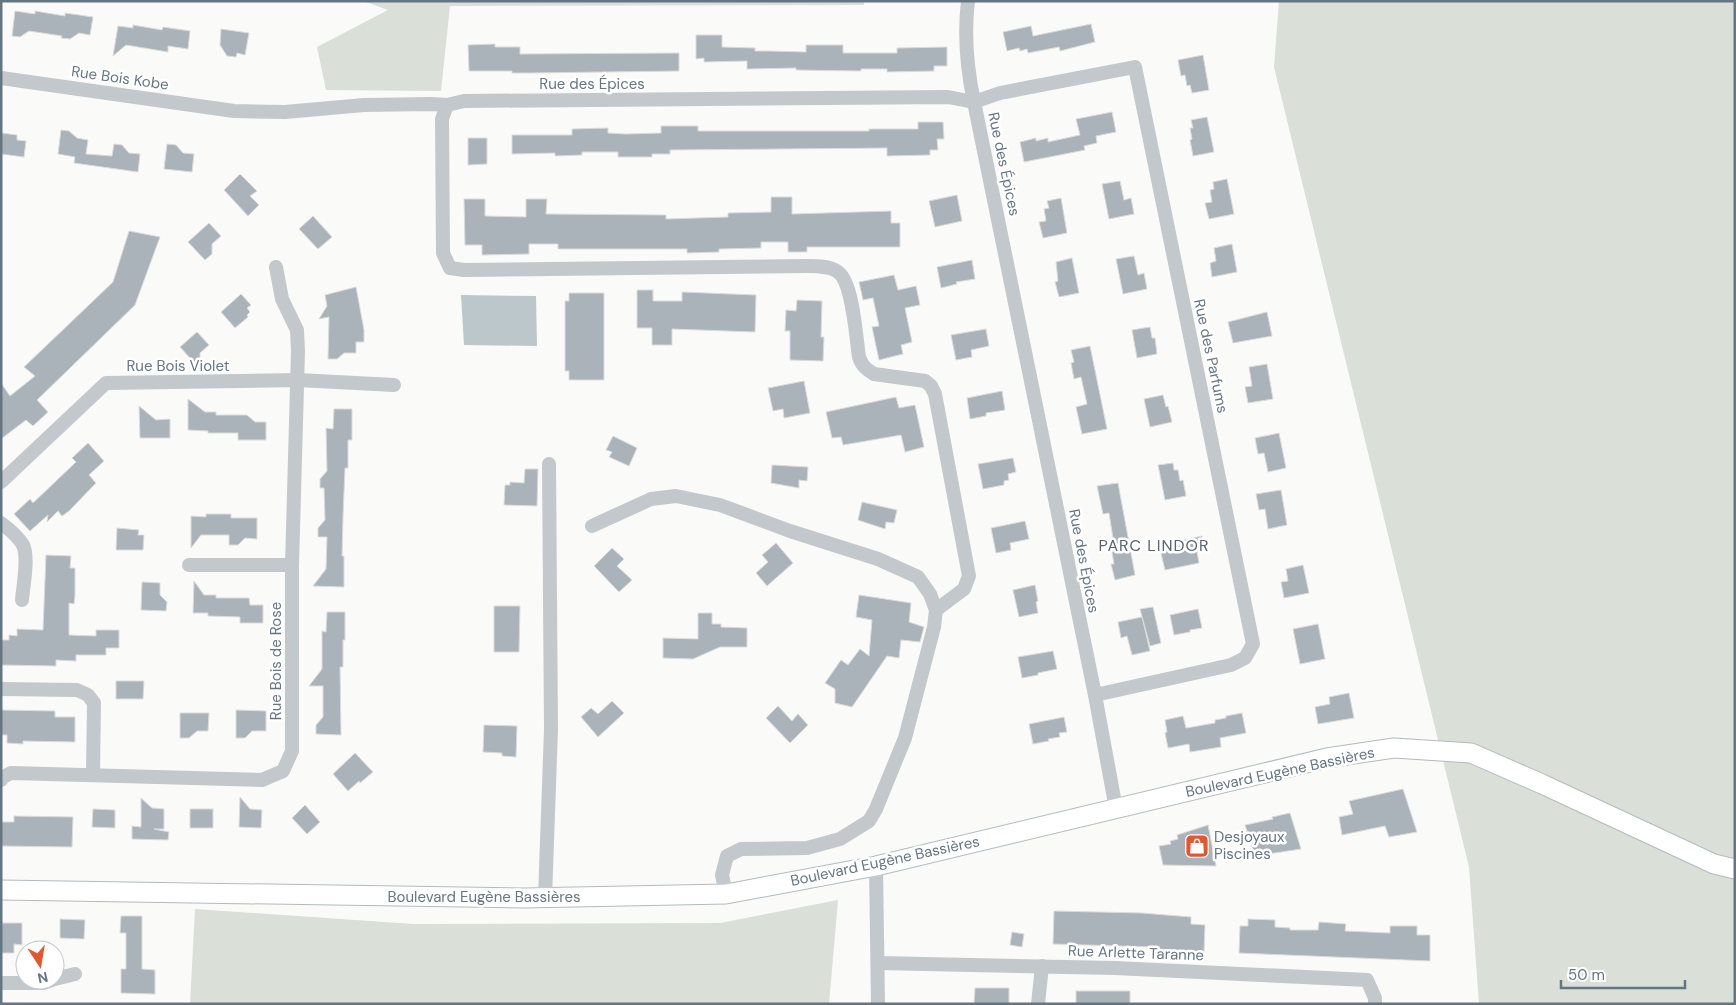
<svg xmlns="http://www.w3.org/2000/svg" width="1736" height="1005" font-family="'DM Sans',sans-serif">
  <rect width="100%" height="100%" fill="#fafaf8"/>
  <!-- green -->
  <g fill="#dadfd7">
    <polygon points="363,1 864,1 864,5 450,6 441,91 326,90 317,47 388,10"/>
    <polygon points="1279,1 1735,1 1735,1004 1479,1004 1469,867 1274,67"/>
    <polygon points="838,900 829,1004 190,1004 195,909 413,924 720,923"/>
  </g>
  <!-- water -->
  <polygon fill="#bbc7cb" points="461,295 536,296 537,346 464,345"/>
  <!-- building -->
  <g fill="#aab3b9" stroke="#dcdcda">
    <polygon points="15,11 35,14 35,11 65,16 65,13 93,17 90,35 79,33 70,39 61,38 62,36 29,31 20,37 12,36"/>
    <polygon points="1091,24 1095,42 1060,51 1059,47 1028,53 1027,49 1020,51 1019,48 1007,51 1003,32 1031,26 1033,36"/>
    <polygon points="133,25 162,30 163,27 190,31 188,49 168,46 168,52 126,45 113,56 118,26 133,28"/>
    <polygon points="221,29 249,33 245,55 237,53 236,57 227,56 220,45"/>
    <polygon points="696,35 722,35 722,47 755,48 755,51 769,51 806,52 806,45 843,45 843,53 897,53 897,48 947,47 947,66 934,66 934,71 887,72 887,69 861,69 861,71 796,70 796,68 747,69 747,61 704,62 704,58 696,59"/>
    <polygon points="495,44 495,47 520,47 520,54 679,53 679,71 530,73 512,73 512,71 469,71 468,45"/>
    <polygon points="1203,55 1209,90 1192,93 1190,85 1187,86 1185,75 1181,76 1178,60"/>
    <polygon points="1112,112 1116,132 1096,136 1097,143 1084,146 1085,150 1024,162 1020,142 1036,138 1036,141 1048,138 1048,142 1080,135 1076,119"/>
    <polygon points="1207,117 1214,152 1193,156 1190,140 1192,139 1190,128 1193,128 1191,120"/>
    <polygon points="918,122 943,122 944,139 937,139 938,150 930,150 930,155 887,156 887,148 670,150 670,154 652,154 652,157 618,157 618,152 582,152 582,155 555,156 555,153 512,154 512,135 572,135 572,129 608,128 608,133 626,134 661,133 661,126 698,126 698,131 869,131 869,129 918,129"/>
    <polygon points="61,130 69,131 77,138 88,140 86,154 112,156 114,144 122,145 129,153 140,154 138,172 74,163 75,157 58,154"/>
    <polygon points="1,133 17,135 17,140 26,141 24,157 1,154"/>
    <polygon points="468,138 487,138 487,164 468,165"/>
    <polygon points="167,144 176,145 183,153 194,154 192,172 164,169"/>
    <polygon points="240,174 257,191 250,196 259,205 248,216 224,190"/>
    <polygon points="1227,179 1234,214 1209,219 1205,203 1212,202 1210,190 1214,189 1213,182"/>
    <polygon points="1120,181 1124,200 1131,198 1134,214 1109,219 1102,184"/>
    <polygon points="957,195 962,221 935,227 929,201"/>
    <polygon points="771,197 792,197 792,214 891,211 891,223 900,223 900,247 807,247 807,252 788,252 788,242 761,242 761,248 719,249 719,252 687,253 687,249 558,249 558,244 529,244 529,254 482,255 482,245 465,245 464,199 485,199 485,216 526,217 526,199 547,199 546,214 666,215 666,219 728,217 728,213 771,212"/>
    <polygon points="1061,198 1067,233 1043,238 1039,222 1046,221 1044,209 1049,208 1047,201"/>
    <polygon points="313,216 332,237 318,249 299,229"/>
    <polygon points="209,223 221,236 212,244 212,254 205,260 188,242"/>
    <polygon points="129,231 160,237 135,305 37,400 48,412 33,426 26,420 1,439 1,383 10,396 35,376 24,367 113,282"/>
    <polygon points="1232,244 1237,272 1212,277 1210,263 1216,261 1214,248"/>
    <polygon points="1134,256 1138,275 1144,273 1147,289 1123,294 1116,259"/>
    <polygon points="1072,258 1079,293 1059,297 1055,282 1058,281 1056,262"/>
    <polygon points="972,260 975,279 956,282 957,284 941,288 937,267"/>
    <polygon points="894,275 898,290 916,286 920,305 905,308 912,342 901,345 903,354 879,360 872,327 879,326 873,298 863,300 859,282"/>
    <polygon points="356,287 364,330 364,342 356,342 356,353 344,353 337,359 328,359 329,317 319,319 327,306 325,295"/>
    <polygon points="637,290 653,290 653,301 682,301 682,292 756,295 755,332 672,329 672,345 652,345 652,328 637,328"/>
    <polygon points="569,293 604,293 604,380 569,380 569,371 565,371 565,301 569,301"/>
    <polygon points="241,294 251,305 247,308 250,312 247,315 248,317 235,328 221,312"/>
    <polygon points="797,300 822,301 821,337 824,337 823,361 790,360 790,331 785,331 786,310 796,311"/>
    <polygon points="1267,312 1272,336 1233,343 1228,322"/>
    <polygon points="1150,327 1152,338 1155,338 1157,354 1137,358 1132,330"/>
    <polygon points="986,329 989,346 971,350 972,357 956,360 951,335"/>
    <polygon points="197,332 209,345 200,353 200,369 180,347"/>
    <polygon points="1090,346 1107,429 1082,434 1076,407 1087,404 1081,377 1074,379 1071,363 1074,362 1071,350"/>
    <polygon points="1267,364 1273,399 1248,403 1245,387 1252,386 1249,367"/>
    <polygon points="804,381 810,413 784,418 783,409 773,411 768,388"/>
    <polygon points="1002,391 1005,410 986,413 986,416 970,419 967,398"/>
    <polygon points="1163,395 1166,407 1168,406 1172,422 1150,427 1144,399"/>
    <polygon points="896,397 899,408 915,405 924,447 905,452 901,435 843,445 841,437 832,438 826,412"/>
    <polygon points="188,399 205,412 216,412 216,415 247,415 255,422 266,422 266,440 238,440 238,433 208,433 208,431 188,430"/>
    <polygon points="139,406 156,420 170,419 170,438 140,438"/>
    <polygon points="334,409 352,409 352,440 348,440 348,468 345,468 343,517 342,556 344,556 344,587 313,586 326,569 327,537 318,537 318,528 325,520 324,488 320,488 320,479 327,471 326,428 333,429"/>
    <polygon points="1279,433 1286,468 1268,472 1264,453 1258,454 1255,438"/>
    <polygon points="613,436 637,448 629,466 609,457 612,452 606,450"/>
    <polygon points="88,443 104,461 89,475 96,483 69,511 62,516 58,511 47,522 48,515 30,531 14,514 30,499 33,503 76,462 72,458"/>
    <polygon points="1013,458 1016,472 1008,474 1009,480 1004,481 1004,485 983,489 978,464"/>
    <polygon points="1173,463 1174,470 1178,470 1180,481 1183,480 1186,496 1165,500 1158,465"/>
    <polygon points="772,465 808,467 807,481 799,480 799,488 771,483"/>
    <polygon points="525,469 538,469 537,506 504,505 505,485 510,485 510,482 524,483"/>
    <polygon points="1118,483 1135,575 1115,580 1111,564 1114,564 1112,552 1115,551 1109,513 1103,514 1097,486"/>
    <polygon points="1281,490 1287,525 1268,529 1265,509 1259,510 1256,494"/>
    <polygon points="862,502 897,510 894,523 886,522 885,529 858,520"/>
    <polygon points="206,514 231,514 231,518 257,518 257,539 245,538 238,545 229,545 229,535 201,535 191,548 191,516 206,517"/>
    <polygon points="1025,521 1029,539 1010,543 1011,550 996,553 991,528"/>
    <polygon points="117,528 139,530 138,535 144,535 143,550 116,550"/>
    <polygon points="1202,536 1205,550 1197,552 1199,563 1165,570 1160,549 1180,546 1179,541"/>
    <polygon points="776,543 793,563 767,586 756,573 768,562 762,555"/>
    <polygon points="612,548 624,559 617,566 632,580 619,592 594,566"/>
    <polygon points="46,555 71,556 70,568 75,568 75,595 74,604 69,603 69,635 96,636 96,630 119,630 119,648 106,648 106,655 76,655 76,661 56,660 56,666 1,665 1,640 9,640 9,635 17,636 17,629 43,630"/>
    <polygon points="1303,565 1309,593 1284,598 1281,582 1288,581 1286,569"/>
    <polygon points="194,581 204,595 216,595 216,598 249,598 250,605 263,605 263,623 240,623 240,617 208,616 208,613 193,613"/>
    <polygon points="142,582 160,583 160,595 167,602 166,611 141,610"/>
    <polygon points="1035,585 1038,601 1036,602 1038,613 1019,617 1013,590"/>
    <polygon points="859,595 911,603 909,622 924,627 920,642 901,640 899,658 887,656 852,707 835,703 835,689 825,683 841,660 848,665 860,649 869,656 872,620 856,617"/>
    <polygon points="494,606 520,606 519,652 494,652"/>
    <polygon points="1153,607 1161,643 1150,646 1140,609"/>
    <polygon points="1198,609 1202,628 1190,630 1190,632 1174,635 1170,615"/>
    <polygon points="327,612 345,612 345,640 343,640 343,667 340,667 341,735 316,734 316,725 323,717 323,686 309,686 322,669 322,631 326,632"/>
    <polygon points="698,613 712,613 712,624 721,624 721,627 747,628 747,647 720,647 693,659 663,658 663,638 698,639"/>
    <polygon points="1142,617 1150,651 1132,655 1127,636 1121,638 1118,622"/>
    <polygon points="1318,624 1325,659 1300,664 1293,629"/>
    <polygon points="1053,651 1057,669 1038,673 1038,675 1022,678 1018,657"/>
    <polygon points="116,681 144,681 143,699 116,699"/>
    <polygon points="1349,693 1354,718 1318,724 1315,707 1330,704 1329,697"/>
    <polygon points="612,701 624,713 598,737 581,717 591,708 598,714"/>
    <polygon points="778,706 792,721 798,714 808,725 790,743 766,718"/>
    <polygon points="1,710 55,711 55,717 75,717 75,742 23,741 23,744 7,743 7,735 1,735"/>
    <polygon points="236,710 266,711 266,731 252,731 245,738 236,738"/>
    <polygon points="180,713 209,713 208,731 197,731 189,738 180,738"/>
    <polygon points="1242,713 1246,733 1220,738 1221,747 1190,752 1189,744 1168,748 1165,733 1167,732 1165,720 1183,716 1186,728 1215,723 1215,720 1226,718 1226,716"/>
    <polygon points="1064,717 1067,732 1059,733 1060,737 1048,739 1049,741 1033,744 1029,724"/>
    <polygon points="484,725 517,726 516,757 502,756 502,753 483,752"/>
    <polygon points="355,753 373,772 360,783 359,781 348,791 333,774"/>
    <polygon points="1403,789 1417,832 1389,837 1385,826 1342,835 1339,817 1353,814 1349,801"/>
    <polygon points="240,797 250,809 262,810 261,828 239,827"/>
    <polygon points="141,798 152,808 164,809 164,829 154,829 169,832 168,840 132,839 132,826 141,827"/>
    <polygon points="305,805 320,822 307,834 292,818"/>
    <polygon points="93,809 115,810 115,828 92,827"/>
    <rect x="190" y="809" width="23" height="19"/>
    <polygon points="1290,813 1301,849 1255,856 1245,825 1273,819 1272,817"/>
    <polygon points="14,816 73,817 72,847 1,846 1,822 14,822"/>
    <polygon points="1208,825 1216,866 1163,865 1159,846 1171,844 1170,841 1178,839 1177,835"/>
    <polygon points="1054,911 1142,913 1191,917 1191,924 1205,925 1204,952 1154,949 1154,947 1053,944"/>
    <polygon points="121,916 142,916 142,969 155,970 155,994 121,993 121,969 126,969 126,933 120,933"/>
    <polygon points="60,919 85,920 84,939 60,938"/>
    <polygon points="1248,919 1275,920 1275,927 1290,928 1290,930 1318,930 1319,922 1346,924 1345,931 1390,933 1390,926 1417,926 1417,935 1430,935 1430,961 1239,953 1240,926 1248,926"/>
    <polygon points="1,923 22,923 22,945 14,944 14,953 1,953"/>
    <polygon points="1012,932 1024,934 1022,947 1010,945"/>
    <polygon points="975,988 1009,988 1009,1004 974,1004"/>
    <rect x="1076" y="991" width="54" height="13"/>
  </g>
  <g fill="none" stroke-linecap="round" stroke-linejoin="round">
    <!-- secondary casing -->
    <g stroke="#b3babf" stroke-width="21">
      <polyline id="secondary" points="1,890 524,898 726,894 876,866 1327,758 1394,748 1471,753 1542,784 1714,864 1735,869"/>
    </g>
    <!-- street -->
    <g stroke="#c3c8cc" stroke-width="14">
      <path d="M968,1C964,34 967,69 974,102L1000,93L1135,67L1253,644L1245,658L1231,665L1095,695"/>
      <polyline points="1,78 234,111 285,112 364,105 432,104 447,105"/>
      <polyline points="1,482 106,383 298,380 394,385"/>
      <path d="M1,523C9,529 18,536 23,545C29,557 23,587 22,600"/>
      <polyline points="592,526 651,499 676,496 720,505 790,531 878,559 918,577 930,594 936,610 934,627 905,738 876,809 869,821 840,839 807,848 741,849 727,856 722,875 726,894"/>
      <polyline points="189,565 292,565"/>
      <path d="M936,610L964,589L969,576L935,394L931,386L925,381L874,374C866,369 862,366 859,357C856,338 853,282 838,272C830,266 817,266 808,266L464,270L450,268L443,253L442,119L447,105L464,101L948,97L974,102L1095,695L1116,809"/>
      <polyline points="1,689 77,690 88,695 94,703 93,774"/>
      <polyline points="1,780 3,777 11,773 262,780 283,771 292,751 292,565 298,351 297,330 282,299 276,267"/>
      <polyline points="876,866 878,1004"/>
      <polyline points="545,898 551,729 549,464"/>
      <polyline points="878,963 1115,968 1367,980 1375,998 1375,1004"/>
      <polyline points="55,979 75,974"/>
      <polyline points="1,983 43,983 52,980"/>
      <polyline points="1038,1004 1042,966"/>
    </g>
    <!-- secondary -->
    <use href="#secondary" stroke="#fff" stroke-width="19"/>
  </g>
  <!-- icons -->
  <defs>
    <g id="shop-square" transform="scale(1.25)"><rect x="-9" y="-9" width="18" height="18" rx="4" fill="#e4572e" stroke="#fff"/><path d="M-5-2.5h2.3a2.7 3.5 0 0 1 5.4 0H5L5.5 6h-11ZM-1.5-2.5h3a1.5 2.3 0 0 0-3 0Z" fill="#fff"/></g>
  </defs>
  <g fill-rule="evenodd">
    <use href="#shop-square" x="1197" y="846"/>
  </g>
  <g text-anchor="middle" stroke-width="5" stroke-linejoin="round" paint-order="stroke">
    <!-- street labels -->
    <g font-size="15" fill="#657683" stroke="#fff">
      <text transform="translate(120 78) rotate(8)" y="5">Rue Bois Kobe</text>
      <text x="592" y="89">Rue des Épices</text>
      <text transform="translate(1004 164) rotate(78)" y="5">Rue des Épices</text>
      <text transform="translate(1211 356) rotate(78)" y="5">Rue des Parfums</text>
      <text x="178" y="371">Rue Bois Violet</text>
      <text transform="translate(1084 561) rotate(79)" y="5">Rue des Épices</text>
      <text transform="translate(276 661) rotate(-90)" y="5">Rue Bois de Rose</text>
      <text transform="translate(1280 772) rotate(-12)" y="5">Boulevard Eugène Bassières</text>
      <text transform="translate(885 861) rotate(-12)" y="5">Boulevard Eugène Bassières</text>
      <text x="484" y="902">Boulevard Eugène Bassières</text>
      <text transform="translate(1136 953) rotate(2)" y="5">Rue Arlette Taranne</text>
    </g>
    <!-- poi labels -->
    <g font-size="15" fill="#657683" stroke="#fff" text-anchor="start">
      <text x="1214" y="842">Desjoyaux<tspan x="1214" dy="17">Piscines</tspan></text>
    </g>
    <!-- neighbourhood labels -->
    <g font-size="16" letter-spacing="1" fill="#57646e" stroke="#fff">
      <text x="1154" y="551">PARC LINDOR</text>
    </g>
  </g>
  <!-- border -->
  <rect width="1736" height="1005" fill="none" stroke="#657683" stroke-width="5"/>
  <!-- north arrow -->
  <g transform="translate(40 965) rotate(168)"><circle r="24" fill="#ffffff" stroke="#c1c8cd"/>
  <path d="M0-4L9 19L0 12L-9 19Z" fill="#e4572e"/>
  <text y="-8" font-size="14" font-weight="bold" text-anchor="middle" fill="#657683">N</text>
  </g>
  <!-- scale -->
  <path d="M1561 980v8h124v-8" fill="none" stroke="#657683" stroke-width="2.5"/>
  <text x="1568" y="980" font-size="15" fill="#657683" stroke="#ffffff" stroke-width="4" paint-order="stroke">50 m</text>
</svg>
